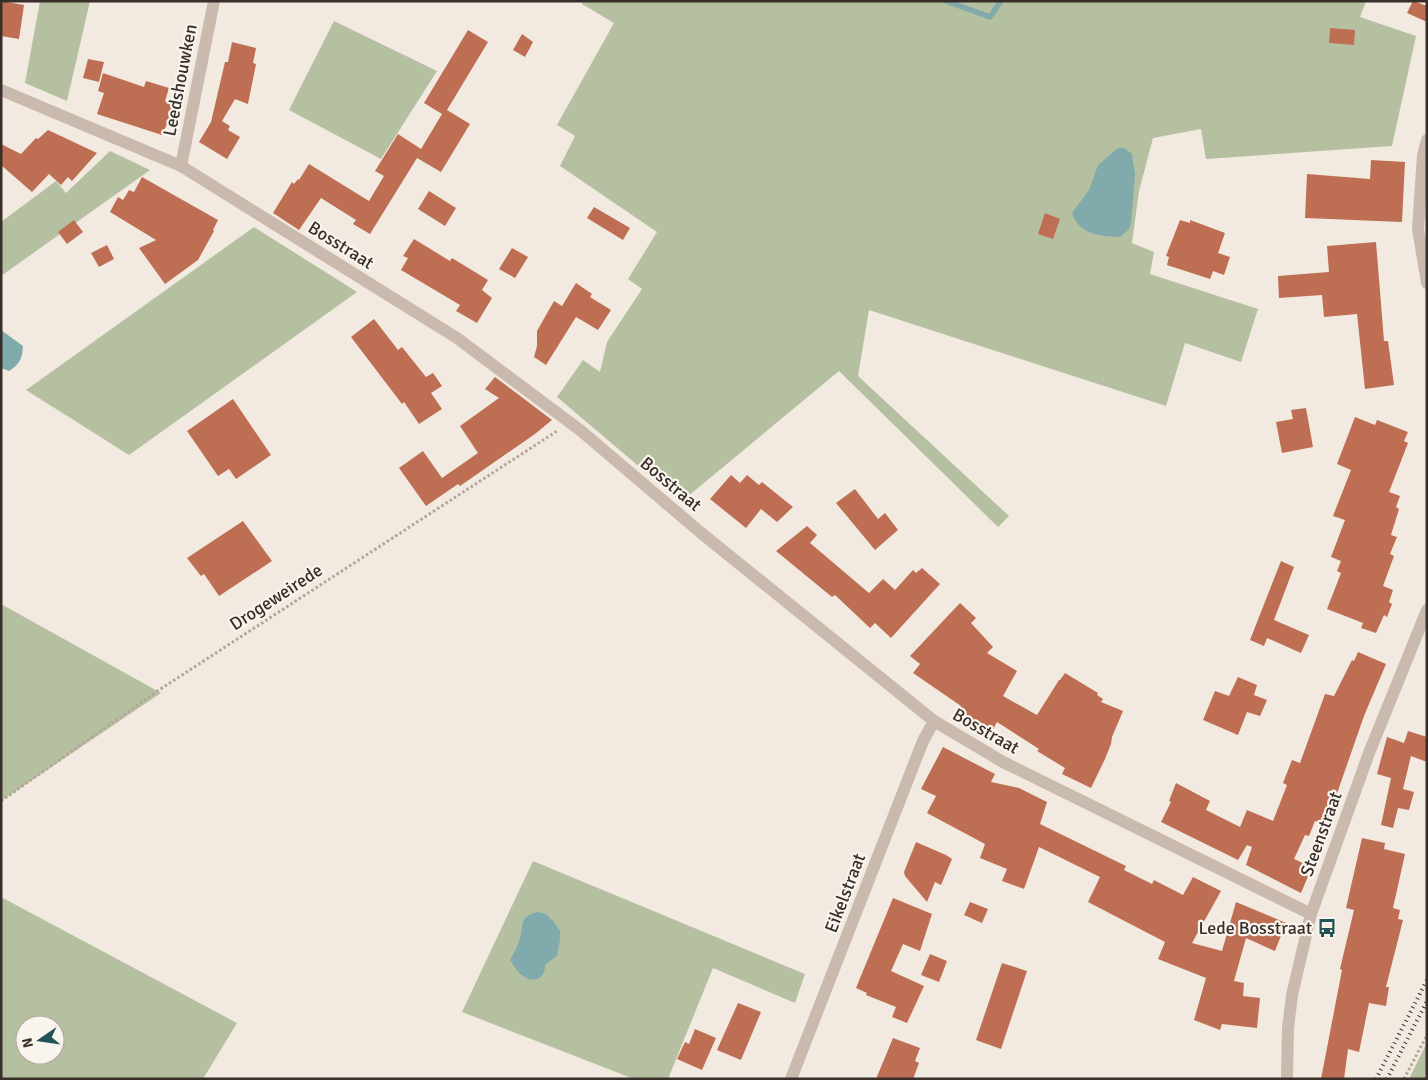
<svg xmlns="http://www.w3.org/2000/svg" width="1428" height="1080" font-family="Signika,sans-serif">
  <rect width="100%" height="100%" fill="#f2eae0"/>
  <!-- green -->
  <g fill="#b5c0a1" fill-rule="evenodd">
    <polygon points="40,1 90,1 67,101 25,83"/>
    <polygon points="583,1 1366,1 1360,17 1416,36 1392,146 1206,159 1201,129 1153,138 1139,191 1132,243 1154,252 1150,274 1258,309 1241,362 1185,343 1166,406 869,310 858,376 1009,516 998,527 839,371 681,502 557,397 583,360 600,372 607,342 642,289 628,279 657,232 560,166 575,136 557,125 614,23 582,4"/>
    <polygon points="334,21 437,71 381,159 289,110"/>
    <polygon points="110,151 150,170 1,276 1,222 56,181 66,193"/>
    <polygon points="254,227 357,292 129,455 26,390"/>
    <polygon points="1,604 161,693 1,801"/>
    <polygon points="533,861 805,974 795,1003 713,968 668,1079 634,1079 462,1012"/>
    <path d="M1,897L237,1023L203,1079H1ZM25,1025H55V1055H25Z"/>
    <polygon points="1427,1042 1427,1079 1409,1079"/>
  </g>
  <!-- water -->
  <g fill="#81aaad">
    <path d="M1118,148H1124L1132,154L1135,174L1131,224L1128,230L1120,237C1100,236 1079,235 1072,213L1089,190L1098,165Z"/>
    <path d="M1,330L23,346C22,359 20,364 9,371L1,368Z"/>
    <path d="M537,912L546,914L554,922L560,931V940L557,956L545,965C546,978 534,984 523,976C517,972 514,966 510,960C513,954 517,948 519,941C525,926 517,917 537,912Z"/>
  </g>
  <g fill="none" stroke-linecap="round" stroke-linejoin="round">
    <!-- stream -->
    <polyline stroke="#81aaad" stroke-width="5.5" points="946,1 990,17 1001,1"/>
  </g>
  <!-- building -->
  <g fill="#be6e52">
    <polygon points="1,1 24,5 19,39 1,36"/>
    <polygon points="1413,1 1427,6 1427,22 1407,13"/>
    <polygon points="1330,28 1355,30 1354,45 1329,43"/>
    <polygon points="468,30 488,42 447,110 470,124 441,172 417,158 370,234 353,224 356,220 321,198 299,230 273,213 292,182 294,184 298,179 299,180 309,164 369,201 384,176 375,171 398,134 421,149 442,114 424,103"/>
    <polygon points="522,34 533,42 525,57 513,50"/>
    <polygon points="232,42 256,48 253,63 256,64 248,104 235,99 222,121 230,126 228,130 240,137 227,159 199,142 211,122 225,62 228,62"/>
    <polygon points="88,59 104,62 99,82 83,78"/>
    <polygon points="103,73 144,87 146,81 169,88 165,101 175,106 162,135 97,114 104,93 98,91"/>
    <polygon points="48,130 97,153 72,181 68,177 61,185 49,174 32,192 1,165 1,144 21,154 36,138 38,139"/>
    <polygon points="1371,160 1405,162 1402,222 1305,218 1307,174 1370,179"/>
    <polygon points="142,177 218,220 213,230 214,231 198,260 165,284 139,248 156,240 110,212 118,197 123,200 129,190 134,192"/>
    <polygon points="429,191 456,208 445,226 418,209"/>
    <polygon points="594,207 630,228 623,240 587,218"/>
    <polygon points="1045,213 1060,219 1053,239 1038,234"/>
    <polygon points="74,220 83,232 67,244 58,232"/>
    <polygon points="1180,220 1190,223 1190,220 1225,233 1218,253 1230,257 1224,275 1213,271 1210,279 1167,265 1169,257 1166,256"/>
    <polygon points="414,239 450,261 452,258 488,280 482,290 492,298 477,323 456,311 460,305 401,270 408,258 403,256"/>
    <polygon points="1376,242 1384,341 1388,341 1394,385 1365,389 1357,314 1324,317 1322,295 1279,298 1278,276 1329,272 1327,246"/>
    <polygon points="107,245 114,259 99,267 91,253"/>
    <polygon points="512,248 528,257 515,278 499,269"/>
    <polygon points="576,283 592,294 590,297 611,310 598,330 576,317 546,365 534,357 537,346 537,331 554,301 562,306"/>
    <polygon points="374,319 398,350 402,347 426,377 433,373 442,386 431,393 442,409 419,424 404,402 402,404 351,337"/>
    <polygon points="495,377 552,420 535,434 460,486 458,484 426,506 399,468 423,451 442,478 478,453 460,426 499,398 485,389"/>
    <polygon points="233,399 271,455 236,479 229,469 218,476 187,431"/>
    <polygon points="1306,408 1313,447 1282,453 1276,422 1293,419 1291,410"/>
    <polygon points="1355,417 1375,425 1377,420 1408,432 1404,441 1408,443 1389,492 1400,496 1396,507 1399,509 1391,535 1397,537 1390,554 1394,556 1383,586 1393,590 1389,602 1392,604 1387,617 1384,615 1376,633 1361,628 1363,623 1327,609 1341,573 1337,571 1341,561 1331,557 1345,520 1333,516 1351,470 1337,464"/>
    <polygon points="731,475 740,483 747,475 759,485 762,482 793,507 777,522 761,509 746,528 710,499"/>
    <polygon points="855,489 878,519 885,513 898,530 875,550 836,503"/>
    <polygon points="243,521 272,561 219,596 204,574 201,576 187,558"/>
    <polygon points="807,526 817,535 810,543 869,593 883,579 895,590 913,570 916,573 922,568 940,584 891,638 875,623 870,628 835,595 832,597 776,551"/>
    <polygon points="1281,561 1294,567 1274,620 1309,635 1301,653 1267,638 1264,646 1250,640"/>
    <polygon points="960,603 976,618 971,623 993,647 987,653 1017,671 1003,696 1037,715 1059,680 1060,680 1065,673 1098,693 1097,695 1103,699 1101,702 1123,711 1112,737 1111,744 1105,759 1091,788 1062,774 1065,768 1037,751 1039,749 997,722 990,735 956,714 961,706 913,673 920,664 910,656"/>
    <polygon points="1358,652 1386,664 1364,716 1326,825 1315,821 1309,836 1305,835 1294,859 1312,867 1301,893 1246,865 1252,847 1247,845 1238,860 1161,822 1171,802 1169,801 1176,783 1210,801 1206,810 1240,827 1247,810 1273,821 1287,785 1283,783 1292,760 1300,763 1325,694 1334,696 1352,660 1354,661"/>
    <polygon points="1238,677 1257,685 1254,695 1267,700 1260,716 1247,712 1238,735 1203,720 1215,691 1229,696"/>
    <polygon points="1408,731 1427,737 1427,762 1411,756 1403,789 1414,792 1409,810 1398,808 1393,828 1381,825 1391,778 1377,774 1387,737 1404,743"/>
    <polygon points="943,747 995,774 991,782 1019,788 1047,802 1040,824 1126,866 1124,870 1152,884 1154,880 1183,895 1193,877 1221,891 1192,943 1222,951 1236,902 1286,923 1275,951 1246,938 1234,981 1244,983 1243,996 1260,998 1257,1028 1222,1024 1220,1030 1194,1020 1206,978 1158,959 1165,942 1088,902 1100,877 1039,847 1024,889 1002,881 1007,869 980,858 985,844 927,813 936,796 921,789"/>
    <polygon points="1362,838 1385,843 1384,849 1405,854 1393,908 1400,910 1398,919 1403,920 1386,987 1389,987 1386,1006 1369,1003 1359,1052 1348,1049 1344,1079 1321,1079 1342,970 1340,969 1354,910 1346,908"/>
    <polygon points="916,842 946,855 952,859 941,885 935,882 927,902 905,876 904,872"/>
    <polygon points="893,898 932,914 920,951 903,944 891,971 924,986 907,1023 892,1017 896,1007 866,995 867,993 856,988"/>
    <polygon points="970,902 988,909 982,923 964,915"/>
    <polygon points="930,954 947,961 939,982 921,975"/>
    <polygon points="1002,963 1027,971 1001,1049 976,1040"/>
    <polygon points="738,1003 761,1012 741,1060 717,1050"/>
    <polygon points="695,1029 716,1038 702,1070 677,1059 685,1042 689,1044"/>
    <polygon points="893,1038 920,1048 915,1061 919,1063 913,1079 876,1079"/>
  </g>
  <g fill="none" stroke-linecap="round" stroke-linejoin="round">
    <!-- path -->
    <g stroke="#b5a497" stroke-width="3" stroke-dasharray="2.5 2.5" stroke-linecap="butt">
      <polyline points="1,801 159,690 557,431"/>
      <polyline points="1404,1079 1427,1035"/>
    </g>
    <!-- minor -->
    <g stroke="#c9baad" stroke-width="12">
      <polyline points="1,90 181,166 457,338 580,430 700,532 934,721 1003,762 1311,914"/>
      <polyline points="181,166 214,1"/>
      <polyline points="791,1079 923,741 934,721"/>
    </g>
    <!-- tertiary -->
    <g stroke="#c9baad" stroke-width="12">
      <polyline points="1427,140 1423,155 1418,229 1427,283"/>
      <polyline points="1287,1079 1288,1028 1292,995 1311,914 1369,753 1427,610"/>
    </g>
    <!-- rail -->
    <g stroke="#382f2b" stroke-width="4" stroke-dasharray="1 4" stroke-linecap="butt">
      <polyline points="1376,1079 1427,980"/>
      <polyline points="1387,1079 1427,1001"/>
    </g>
  </g>
  <!-- icons -->
  <defs>
    <g id="bus-bare" transform="scale(1.5)"><path d="M-5-6H5V4H4V6H2V4H-2V6H-4V4H-5ZM-3.5-4V0h7V-4ZM-3.5 1.2v1.5H-2V1.2ZM2 1.2v1.5H3.5V1.2Z" fill="#235357" stroke="#f9f4ed" stroke-width="2.5" paint-order="stroke"/></g>
  </defs>
  <g fill-rule="evenodd">
    <use href="#bus-bare" x="1327" y="928"/>
  </g>
  <g text-anchor="middle" stroke-width="4.5" stroke-linejoin="round" paint-order="stroke">
    <!-- street labels -->
    <g font-size="18" fill="#382f2b" stroke="#f9f4ed">
      <text transform="translate(180 80) rotate(-79)" y="6">Leedshouwken</text>
      <text transform="translate(341 245) rotate(32)" y="6">Bosstraat</text>
      <text transform="translate(671 484) rotate(40)" y="6">Bosstraat</text>
      <text transform="translate(276 597) rotate(-33)" y="6">Drogeweirede</text>
      <text transform="translate(986 731) rotate(30)" y="6">Bosstraat</text>
      <text transform="translate(1321 834) rotate(-70)" y="6">Steenstraat</text>
      <text transform="translate(845 893) rotate(-69)" y="6">Eikelstraat</text>
    </g>
    <!-- poi labels -->
    <g font-size="18" fill="#382f2b" stroke="#f9f4ed" text-anchor="end">
      <text x="1312" y="934">Lede Bosstraat</text>
    </g>
  </g>
  <!-- border -->
  <rect width="1428" height="1080" fill="none" stroke="#382f2b" stroke-width="5"/>
  <!-- north arrow -->
  <g transform="translate(40 1040) rotate(257)"><circle r="24" fill="#f9f4ed" stroke="#aca59f"/>
  <path d="M0-4L9 19L0 12L-9 19Z" fill="#235357"/>
  <text y="-8" font-size="14" font-weight="bold" text-anchor="middle" fill="#382f2b">N</text>
  </g>
</svg>
